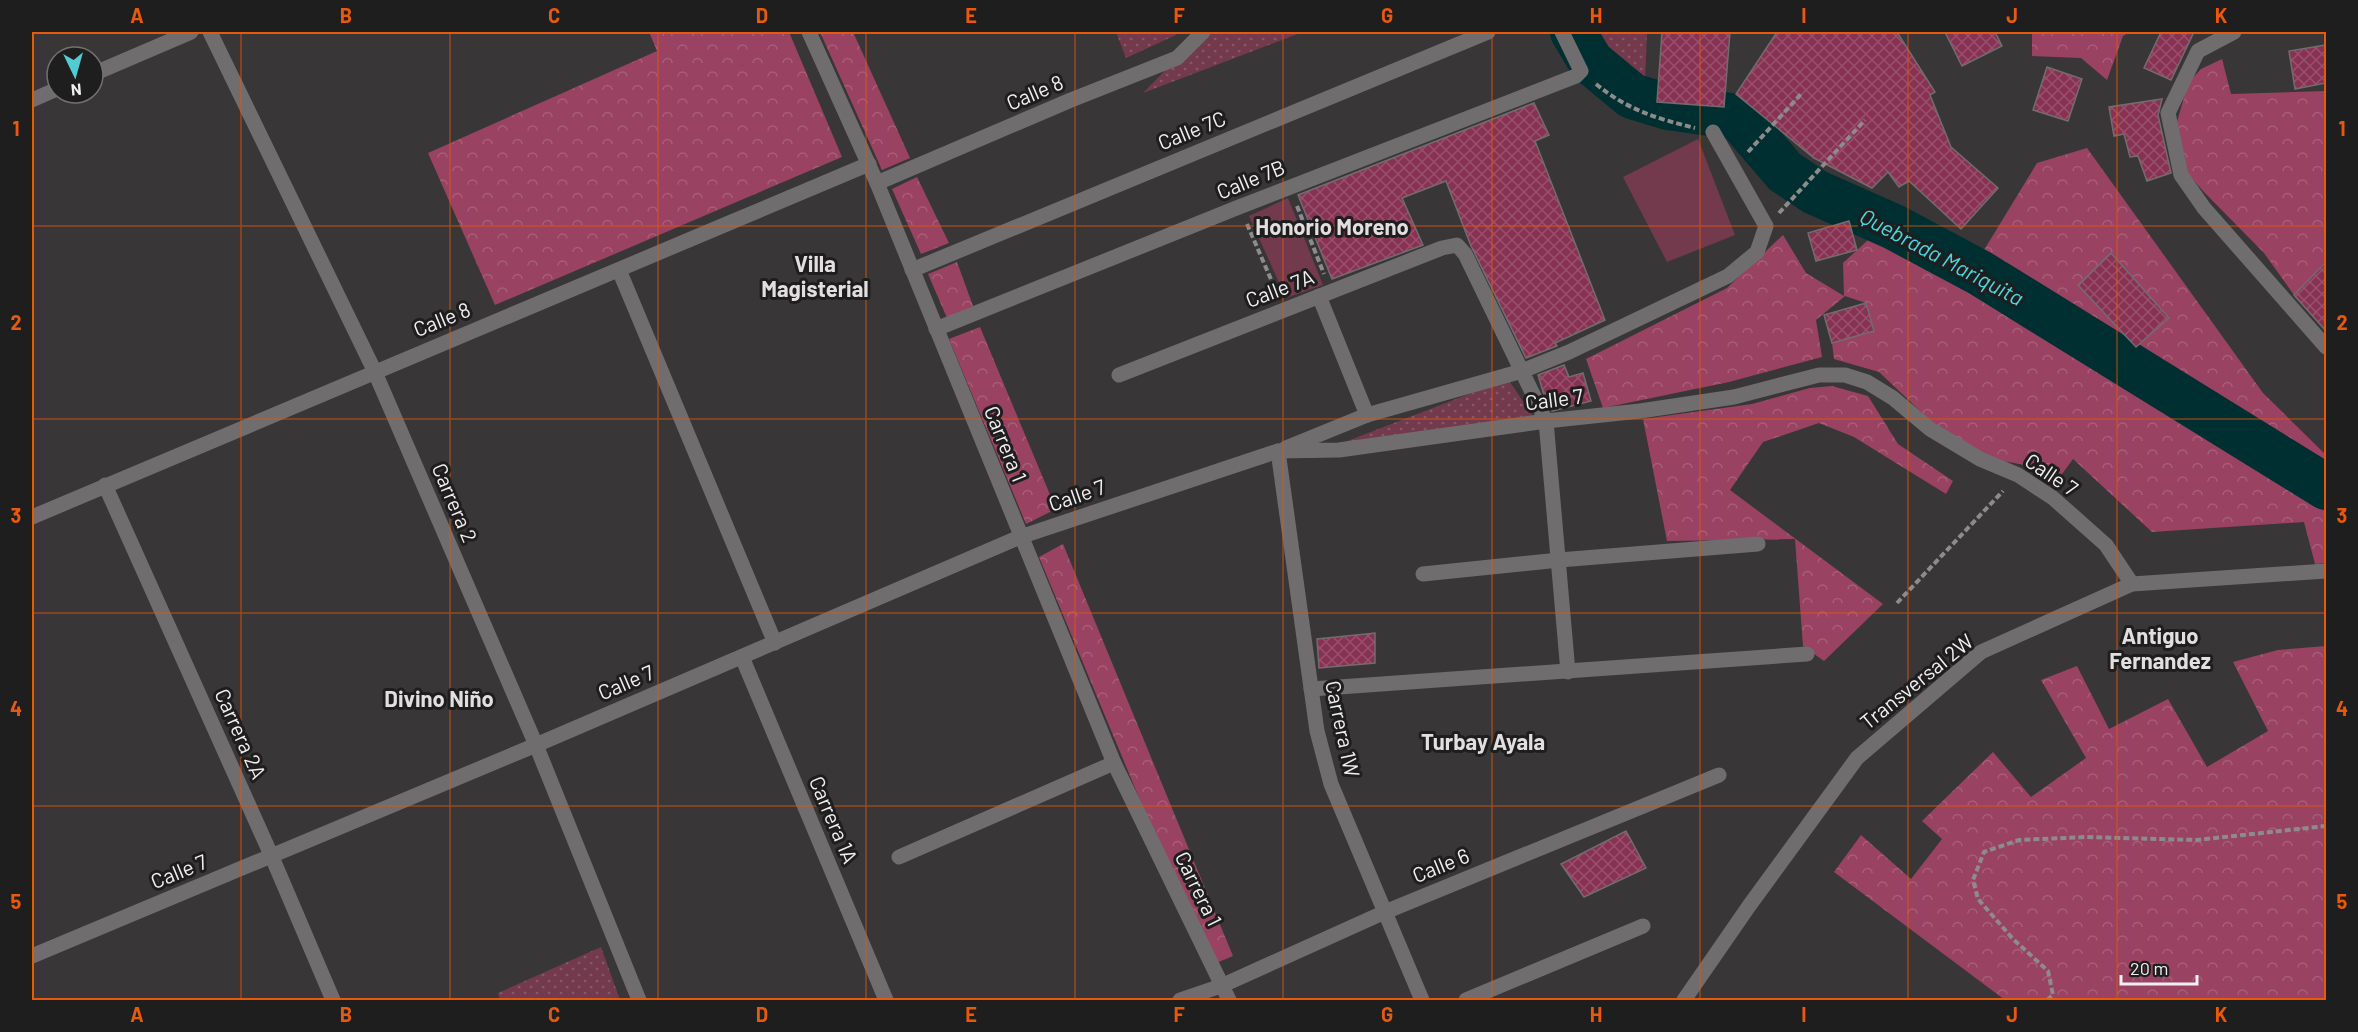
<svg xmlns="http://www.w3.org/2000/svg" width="2358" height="1032" font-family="Barlow,sans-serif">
  <defs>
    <pattern id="grass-dots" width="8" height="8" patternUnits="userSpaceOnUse" patternTransform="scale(1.5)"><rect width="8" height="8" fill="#733a4d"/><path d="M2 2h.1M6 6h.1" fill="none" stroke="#875767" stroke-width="1.8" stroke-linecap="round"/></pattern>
    <pattern id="forest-crowns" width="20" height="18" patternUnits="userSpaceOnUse" patternTransform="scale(1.5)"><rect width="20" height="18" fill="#994261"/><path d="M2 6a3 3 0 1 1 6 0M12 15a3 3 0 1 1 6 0" fill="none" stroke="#a85e78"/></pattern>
    <pattern id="building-cross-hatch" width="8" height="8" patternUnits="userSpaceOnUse" patternTransform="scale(1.5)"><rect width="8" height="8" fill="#883253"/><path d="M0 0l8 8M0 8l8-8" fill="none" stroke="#99506c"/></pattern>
  </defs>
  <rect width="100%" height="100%" fill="#393637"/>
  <!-- grass -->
  <g fill="url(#grass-dots)">
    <polygon points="1116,32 1179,32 1176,35 1126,58"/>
    <polygon points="1203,32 1303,32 1143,93"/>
    <polygon points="1591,32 1647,32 1645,80 1615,65"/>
    <polygon points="1508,379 1533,416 1337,445"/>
    <polygon points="601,947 620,1000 500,1000 498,993"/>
  </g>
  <!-- forest -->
  <g fill="url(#forest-crowns)">
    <polygon points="649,32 789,32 842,157 495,305 428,153 657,51"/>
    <polygon points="820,32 853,32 910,158 882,170"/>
    <polygon points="2032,32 2130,32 2123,36 2107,80 2081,58 2032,56"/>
    <polygon points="2222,59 2231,94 2326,91 2326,263 2294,295 2264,253 2203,191 2183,168 2177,122 2188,83 2201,69"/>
    <polygon points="2087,148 2263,393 2326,455 2326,563 2315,564 2304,522 2152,532 2073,459 2054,485 2021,464 1995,460 1937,427 1879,372 1834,359 1832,343 1874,331 1866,303 1845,296 1816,320 1822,357 1729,382 1603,408 1586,359 1727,288 1783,235 1806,273 1844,296 1843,263 1880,229 1967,278 2037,163"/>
    <polygon points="917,177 949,243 921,254 892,189"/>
    <polygon points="957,262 973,306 947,318 928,274"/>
    <polygon points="980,327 1056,509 1026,524 949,339"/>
    <polygon points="1832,386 1868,396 1898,444 1953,481 1946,494 1854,437 1819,423 1763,442 1730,490 1883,604 1824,661 1803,646 1795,539 1667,541 1643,419 1752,404 1810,388"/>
    <polygon points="1063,544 1233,956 1209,966 1039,557"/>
    <polygon points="2326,646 2326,1000 2005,1000 1834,872 1861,835 1911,879 1942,839 1922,821 1993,752 2031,797 2086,758 2041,680 2077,666 2109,729 2168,699 2207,767 2268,731 2233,662 2278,650"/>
  </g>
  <!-- park -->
  <g fill="#733a4d">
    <polygon points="1698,139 1735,235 1667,262 1623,177"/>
    <polygon points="1288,198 1323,285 1286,298 1249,216"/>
  </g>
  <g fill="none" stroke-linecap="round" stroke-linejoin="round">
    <!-- river -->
    <polyline stroke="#002f31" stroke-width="46" points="1573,32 1591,62 1632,96 1668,107 1738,117 1785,172 1815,192 1894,227 1980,273 2326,487"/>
  </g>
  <!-- building -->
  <g fill="url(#building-cross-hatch)" stroke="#716d6e" stroke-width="1.5">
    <polygon points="1662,32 1730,32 1724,107 1657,102"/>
    <polygon points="1777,32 1897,32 1935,92 1930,95 1951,147 1998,188 1961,229 1909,181 1899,187 1888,172 1872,188 1814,158 1736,94"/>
    <polygon points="1945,32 1995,32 2002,46 1962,66"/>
    <polygon points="2161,32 2194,32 2171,80 2144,68"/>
    <polygon points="2326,45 2326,83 2295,89 2289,51"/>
    <polygon points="2047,67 2082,79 2068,121 2033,110"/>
    <polygon points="2162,99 2158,115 2171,173 2147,181 2138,156 2130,157 2124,134 2114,136 2109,107"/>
    <polygon points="1534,103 1549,135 1535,141 1605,320 1555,343 1557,346 1526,358 1471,246 1446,181 1402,198 1423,245 1332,279 1298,195"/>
    <polygon points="1849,221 1857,250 1816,261 1808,233"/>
    <polygon points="2111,253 2169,318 2136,347 2078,285"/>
    <polygon points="2326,262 2326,331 2294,295"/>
    <polygon points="1866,303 1874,331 1832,343 1824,315"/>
    <polygon points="1564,365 1569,377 1583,373 1591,401 1552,411 1544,395 1538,375"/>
    <polygon points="1375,633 1375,663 1319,668 1317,639"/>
    <polygon points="1626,831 1646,868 1584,897 1561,864"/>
  </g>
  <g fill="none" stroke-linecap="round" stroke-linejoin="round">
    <!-- path -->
    <g stroke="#8e8b8c" stroke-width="4" stroke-dasharray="6 3" stroke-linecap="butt">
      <path d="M1596,84C1628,110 1655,118 1695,128"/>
      <polyline points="1748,152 1802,93"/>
      <polyline points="1297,206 1324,274"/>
      <polyline points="1779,213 1865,120"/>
      <polyline points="1247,224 1276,291"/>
      <polyline points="1897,603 2003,491"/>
      <polyline points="2047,1000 2053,995 2048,971 2013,939 1978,899 1973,880 1984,852 2019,840 2087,837 2197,840 2326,826"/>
    </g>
    <!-- minor -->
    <g stroke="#6f6d6e" stroke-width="15">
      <polyline points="210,32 374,370 536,745 639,1000"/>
      <polyline points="809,32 877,183 1114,763 1229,1000"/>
      <polyline points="2234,32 2198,51 2168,113 2181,175 2204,208 2326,347"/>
      <polyline points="93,74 191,32"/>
      <polyline points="32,100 57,89"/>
      <polyline points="877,183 1071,100 1177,58 1203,32"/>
      <polyline points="619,270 775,643"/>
      <polyline points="912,270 1488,32"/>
      <polyline points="1319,296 1367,415"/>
      <polyline points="936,329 1239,207 1576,76 1581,71 1562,32"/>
      <polyline points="1119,375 1442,248 1457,245 1465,254 1546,421 1568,672"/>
      <polyline points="1286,448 1367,415 1522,371 1569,352 1728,276 1757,252 1766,226 1713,132"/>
      <polyline points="1278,451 1317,731 1331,784 1422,1000"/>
      <polyline points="105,485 272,857 333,1000"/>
      <path d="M32,517C310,398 590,282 869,164"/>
      <polyline points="1423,574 1559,560 1758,544"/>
      <polyline points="742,657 886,1000"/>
      <polyline points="1311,689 1807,654"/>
      <polyline points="899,857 1114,763"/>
      <polyline points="32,956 536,745 1020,537 1278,451 1339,450 1546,421 1640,411 1734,397 1819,375 1845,375 1867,382 1893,398 1930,429 1980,459 2018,475 2053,498 2106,545 2132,584"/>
      <polyline points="1180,1000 1221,986 1385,912 1719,775"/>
      <polyline points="1466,1000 1643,926"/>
      <polyline points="1684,1000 1749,906 1857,758 1981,652 2132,584 2326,571"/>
    </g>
  </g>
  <!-- grid -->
  <path fill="none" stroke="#e8590c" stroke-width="1.5" stroke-opacity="0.55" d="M241,32V1000M450,32V1000M658,32V1000M866,32V1000M1075,32V1000M1283,32V1000M1492,32V1000M1700,32V1000M1908,32V1000M2117,32V1000M32,226H2326M32,419H2326M32,613H2326M32,806H2326"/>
  <g text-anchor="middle" stroke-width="6" stroke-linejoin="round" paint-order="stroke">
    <!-- street labels -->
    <g font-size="21" fill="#f2eff0" stroke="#1f1e1e">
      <text transform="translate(1035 93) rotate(-23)" y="7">Calle 8</text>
      <text transform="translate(1192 131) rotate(-22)" y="7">Calle 7C</text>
      <text transform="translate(1251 180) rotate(-22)" y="7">Calle 7B</text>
      <text transform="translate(1280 289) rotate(-21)" y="7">Calle 7A</text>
      <text transform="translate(442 320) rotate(-22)" y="7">Calle 8</text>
      <text transform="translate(1554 400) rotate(-7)" y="7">Calle 7</text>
      <text transform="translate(1005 444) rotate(68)" y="7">Carrera 1</text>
      <text transform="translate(2051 475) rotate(34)" y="7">Calle 7</text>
      <text transform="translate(1077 496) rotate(-19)" y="7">Calle 7</text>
      <text transform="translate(454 503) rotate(67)" y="7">Carrera 2</text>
      <text transform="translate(1917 682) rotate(-39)" y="7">Transversal 2W</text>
      <text transform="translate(626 683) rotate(-23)" y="7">Calle 7</text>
      <text transform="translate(1342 729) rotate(78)" y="7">Carrera 1W</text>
      <text transform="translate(240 734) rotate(66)" y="7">Carrera 2A</text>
      <text transform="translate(833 820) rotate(67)" y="7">Carrera 1A</text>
      <text transform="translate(1441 866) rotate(-22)" y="7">Calle 6</text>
      <text transform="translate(179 872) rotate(-22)" y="7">Calle 7</text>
      <text transform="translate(1198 889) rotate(64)" y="7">Carrera 1</text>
    </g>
    <!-- neighbourhood labels -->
    <g font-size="22" font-weight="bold" fill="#e3dedf" stroke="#1f1e1e">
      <text x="1332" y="235">Honorio Moreno</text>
      <text x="815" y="272">Villa<tspan x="815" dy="25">Magisterial</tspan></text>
      <text x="2160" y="644">Antiguo<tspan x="2160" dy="25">Fernandez</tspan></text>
      <text x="439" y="707">Divino Niño</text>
      <text x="1483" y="750">Turbay Ayala</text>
    </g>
    <!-- water labels -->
    <g font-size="22" font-style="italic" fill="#45d9e1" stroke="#1f1e1e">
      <text transform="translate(1942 257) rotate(28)" y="8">Quebrada Mariquita</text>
    </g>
  </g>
  <!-- border -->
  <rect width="2358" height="1032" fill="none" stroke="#1f1e1e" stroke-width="66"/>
  <!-- north arrow -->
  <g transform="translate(75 75) rotate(175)"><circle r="28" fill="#1f1e1e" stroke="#737272" stroke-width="1.5"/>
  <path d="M0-4.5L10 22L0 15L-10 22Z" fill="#51ccd3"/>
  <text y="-9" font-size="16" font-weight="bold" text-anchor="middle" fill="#f2eff0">N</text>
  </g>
  <!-- scale -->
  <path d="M2121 975v9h76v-9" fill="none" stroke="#f2eff0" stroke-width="3"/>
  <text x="2130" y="975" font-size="18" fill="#f2eff0" stroke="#1f1e1e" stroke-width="4.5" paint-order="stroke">20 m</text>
  <rect x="33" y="33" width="2292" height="966" fill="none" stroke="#e8590c" stroke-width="2"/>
  <g font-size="20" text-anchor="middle" font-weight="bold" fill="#e8590c">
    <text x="137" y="23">A</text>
    <text x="346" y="23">B</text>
    <text x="554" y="23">C</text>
    <text x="762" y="23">D</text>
    <text x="971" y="23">E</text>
    <text x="1179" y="23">F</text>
    <text x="1387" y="23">G</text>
    <text x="1596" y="23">H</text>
    <text x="1804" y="23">I</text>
    <text x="2012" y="23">J</text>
    <text x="2221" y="23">K</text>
    <text x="16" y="136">1</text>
    <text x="2342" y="136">1</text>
    <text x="16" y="330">2</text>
    <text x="2342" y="330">2</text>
    <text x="16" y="523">3</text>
    <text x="2342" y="523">3</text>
    <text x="16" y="716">4</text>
    <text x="2342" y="716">4</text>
    <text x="16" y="909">5</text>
    <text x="2342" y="909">5</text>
    <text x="137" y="1022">A</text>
    <text x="346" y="1022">B</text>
    <text x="554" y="1022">C</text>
    <text x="762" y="1022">D</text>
    <text x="971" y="1022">E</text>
    <text x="1179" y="1022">F</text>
    <text x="1387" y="1022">G</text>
    <text x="1596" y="1022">H</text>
    <text x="1804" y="1022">I</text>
    <text x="2012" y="1022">J</text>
    <text x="2221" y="1022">K</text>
  </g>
</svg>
